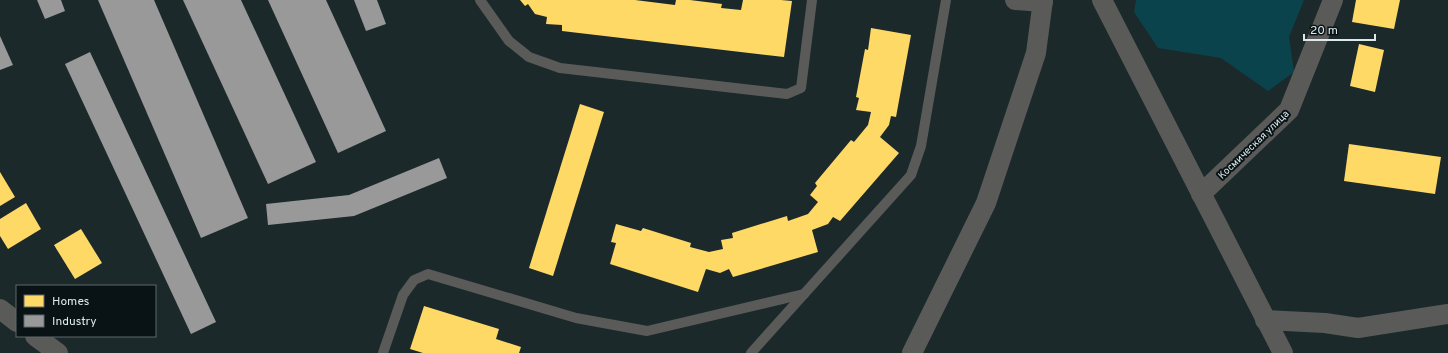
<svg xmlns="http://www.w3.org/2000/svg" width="1448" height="353" font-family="Overpass,sans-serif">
  <rect width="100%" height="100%" fill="#1c292b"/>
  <!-- green -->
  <polygon fill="#0b434c" points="1136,0 1304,0 1289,37 1294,72 1268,91 1221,58 1158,48 1134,12"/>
  <!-- homes -->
  <g fill="#ffd966">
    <polygon points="520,0 635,0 675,5 676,0 690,0 722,4 721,8 741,10 743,0 781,0 792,1 784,57 562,31 562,25 546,24 547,17 535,14 528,4 525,6"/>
    <polygon points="1356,0 1400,0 1394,29 1352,22"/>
    <polygon points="871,28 911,35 896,117 891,116 889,125 880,137 899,153 840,221 833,217 828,224 812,230 818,252 733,277 729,269 720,273 706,269 698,292 610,264 616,243 611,242 616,224 641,231 643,228 691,243 690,247 709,252 723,249 721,240 733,238 732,233 787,216 788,221 808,214 818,202 810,195 817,186 815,183 851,140 854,142 868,125 871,112 856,110 859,98 856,97 865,49 868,50"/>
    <polygon points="1359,44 1384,50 1375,92 1350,86"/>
    <polygon points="580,104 604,112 553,276 529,268"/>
    <polygon points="1349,144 1441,157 1435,194 1344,181"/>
    <polygon points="0,172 15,197 0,206"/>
    <polygon points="26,203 41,229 8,249 0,236 0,219"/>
    <polygon points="81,229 102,263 75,279 54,245"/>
    <polygon points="424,306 499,329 496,339 521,347 519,353 423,353 410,349"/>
  </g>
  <!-- industry -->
  <g fill="#999">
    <polygon points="37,0 61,0 65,11 45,19"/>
    <polygon points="98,0 154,0 248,218 201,238"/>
    <polygon points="183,0 241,0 316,162 268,184"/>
    <polygon points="268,0 326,0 386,131 338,153"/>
    <polygon points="354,0 377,0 386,24 366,31"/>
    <polygon points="0,36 13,65 0,70"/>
    <polygon points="90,52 216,322 191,334 65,64"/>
    <polygon points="439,158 447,178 354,216 268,225 266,204 349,195"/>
  </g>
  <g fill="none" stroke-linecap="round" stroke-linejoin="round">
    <!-- lane -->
    <g stroke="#5a5b59" stroke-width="10">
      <polyline points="480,0 509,41 529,57 560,68 787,94 801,88 812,0"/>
      <polyline points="383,353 403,295 414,280 428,274 576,318 647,331 804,294"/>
      <polyline points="751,353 911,175 921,146 946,0"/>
    </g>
    <!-- street -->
    <g stroke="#5a5b59" stroke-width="20">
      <polyline points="1015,0 1043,2"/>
      <polyline points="1102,0 1283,353"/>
      <polyline points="1201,194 1289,110 1333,0"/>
      <polyline points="0,309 17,322"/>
      <polyline points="1265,320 1325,323 1358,328 1448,314"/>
      <polyline points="35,336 58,353"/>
      <polyline points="912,353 986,203 1036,53 1043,0"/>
    </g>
  </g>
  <g text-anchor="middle" stroke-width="4" stroke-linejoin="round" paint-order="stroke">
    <!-- street labels -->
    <g font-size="10" fill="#ddeaed" stroke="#091315">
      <text transform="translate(1253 144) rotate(-44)" y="4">Космическая улица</text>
    </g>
  </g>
  <!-- legend -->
  <rect x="16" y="285" width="140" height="52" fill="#091315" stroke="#5e696b"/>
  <rect x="24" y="295" width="20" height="12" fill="#ffd966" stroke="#5e696b"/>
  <text x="52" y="305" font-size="12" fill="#ddeaed">Homes</text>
  <rect x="24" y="315" width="20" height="12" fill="#999999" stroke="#5e696b"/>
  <text x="52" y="325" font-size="12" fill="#ddeaed">Industry</text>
  <!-- scale -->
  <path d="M1304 34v6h71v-6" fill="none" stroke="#ddeaed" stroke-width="2"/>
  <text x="1310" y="34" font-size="12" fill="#ddeaed" stroke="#091315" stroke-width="3" paint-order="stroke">20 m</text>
</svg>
